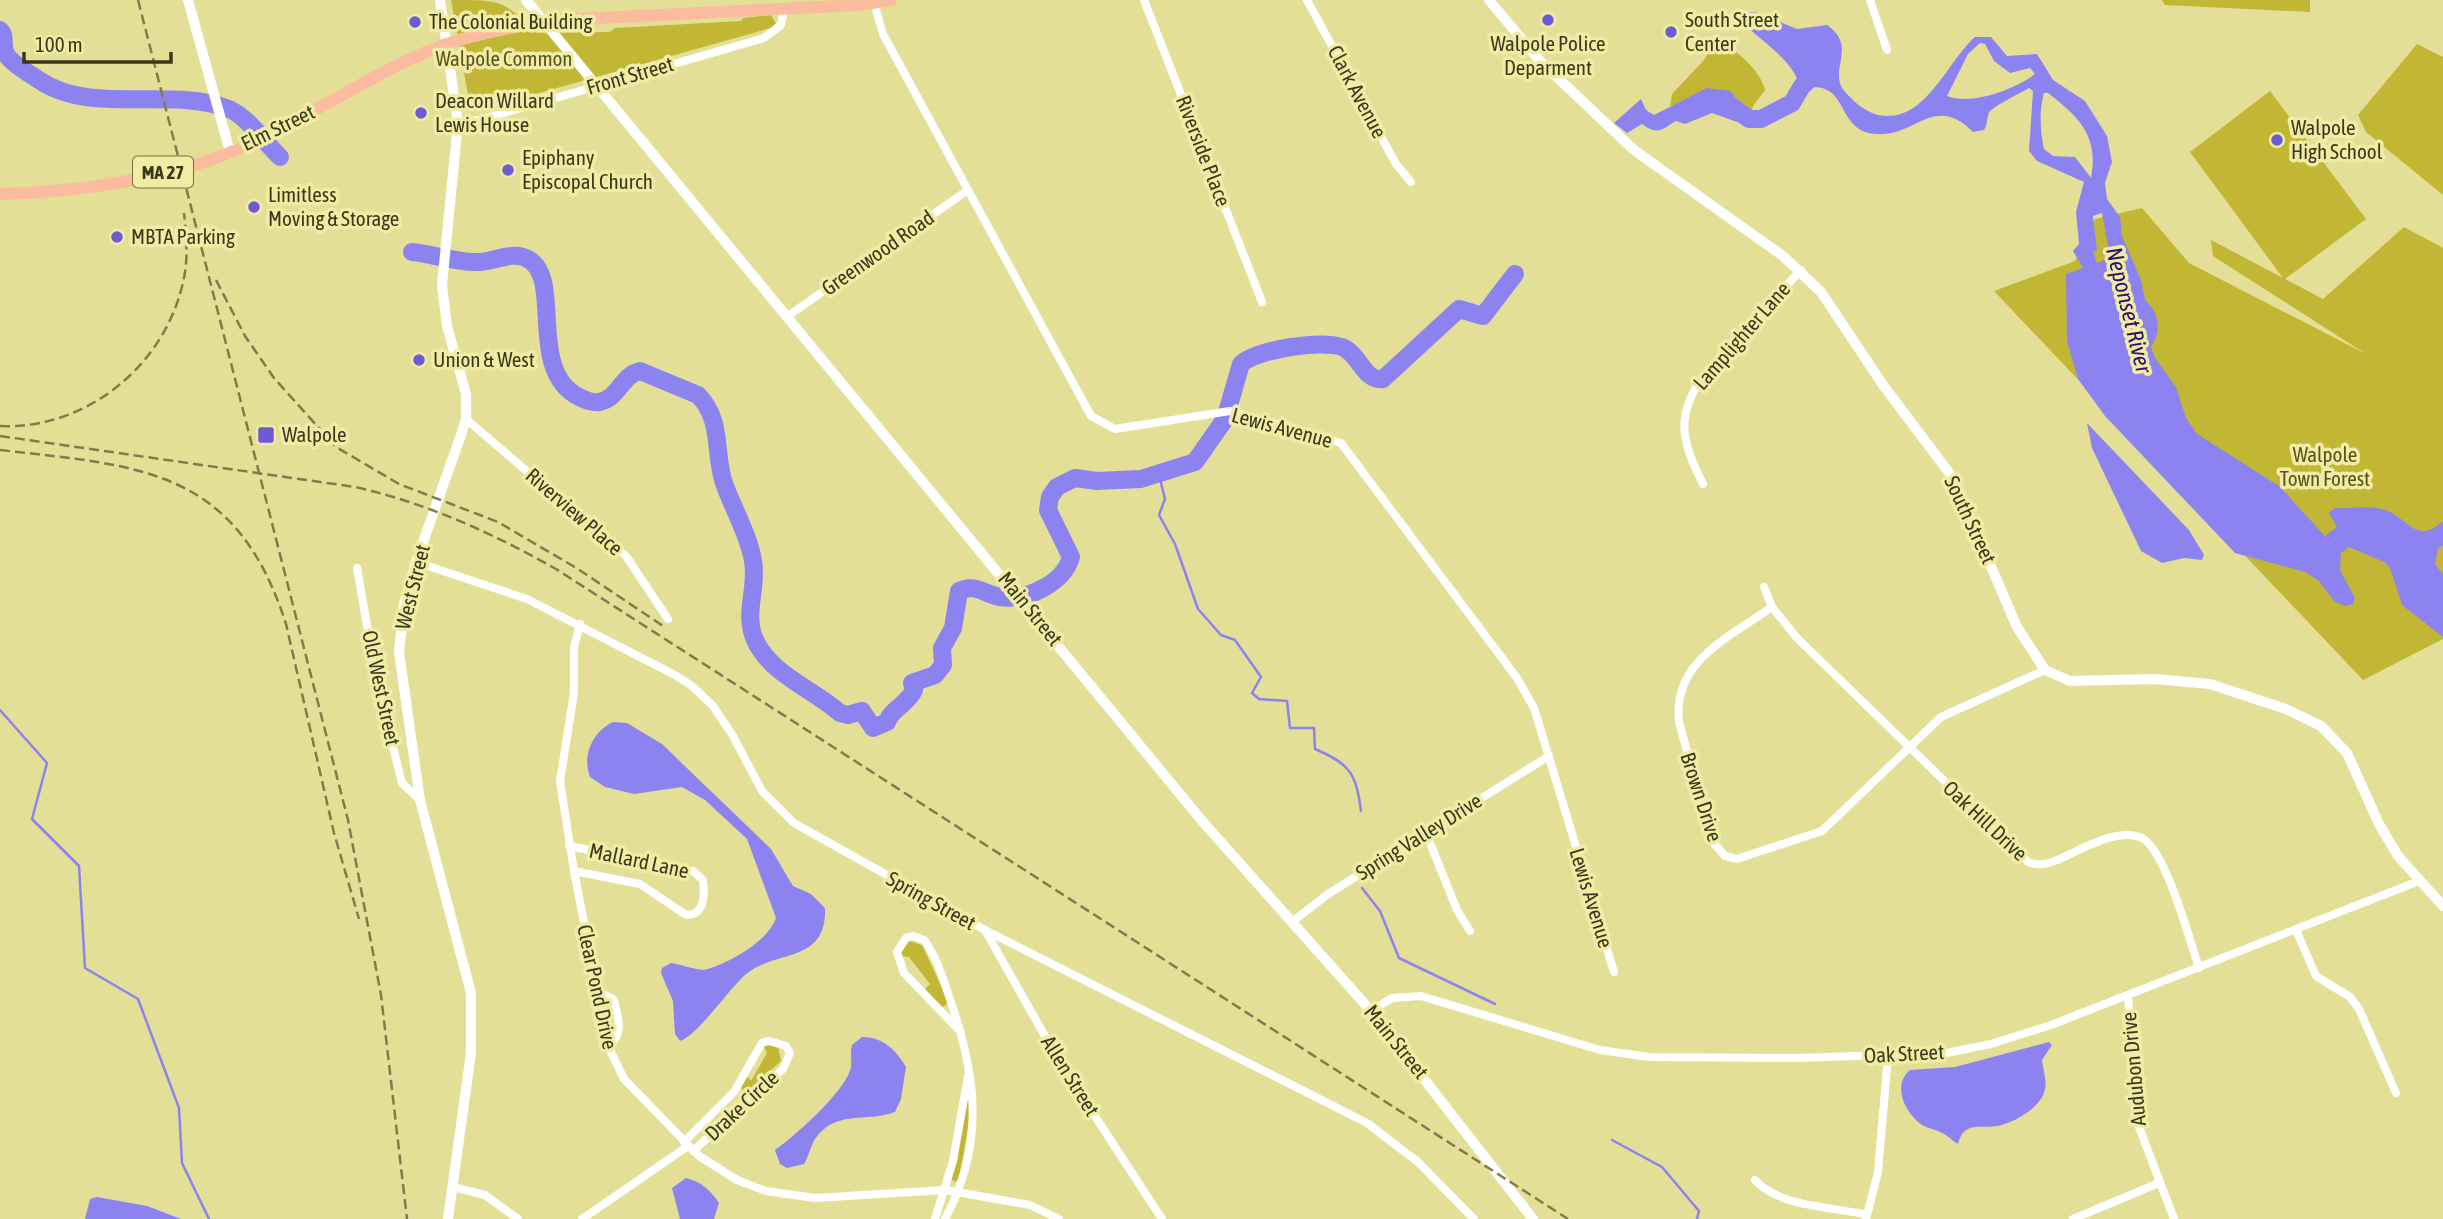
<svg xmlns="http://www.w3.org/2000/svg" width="2443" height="1219" font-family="'Asap Condensed',sans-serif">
  <rect width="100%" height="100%" fill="#e3df97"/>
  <!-- green -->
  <g fill="#c1b734">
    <path d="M451,0C502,0 503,0 537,33L610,32L615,28L741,21L743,18L771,15L776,24L771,28L479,110L470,105Z"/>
    <polygon points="2162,0 2310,0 2310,12 2165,5"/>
    <path d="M1718,36C1734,51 1760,68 1765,90L1753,106L1749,119L1731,91L1670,106L1672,94L1704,60Z"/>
    <polygon points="2417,44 2443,57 2443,195 2366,132 2358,115"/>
    <polygon points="2270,91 2366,219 2285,279 2323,299 2404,227 2443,248 2443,639 2363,680 1994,291 2075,261 2095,219 2142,208 2189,263 2366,354 2213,256 2211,240 2283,278 2190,152"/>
    <polygon points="909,941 922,945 948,1001 946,1005 942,1007 924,990 930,984 909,957 901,956 900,951"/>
    <polygon points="763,1044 778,1047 781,1061 746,1093 740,1087 746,1075 751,1081 767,1053"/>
    <polygon points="967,1098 970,1099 970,1116 959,1178 955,1182 951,1179"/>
  </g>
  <!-- water -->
  <g fill="#8c83f1" fill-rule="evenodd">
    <path d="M1743,12H1755L1797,29L1827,25C1855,45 1834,63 1840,83C1842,90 1848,95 1853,100C1871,118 1894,122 1916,106C1941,87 1953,57 1975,37H1991L2007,56L2037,54L2053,80L2085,101L2107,136L2112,162L2105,183L2107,199L2120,217L2122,236L2141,280L2145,300C2159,312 2162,331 2151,347L2155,358L2176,387L2186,418L2197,434L2279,486L2325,536L2337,527L2329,513L2335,508C2351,509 2370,505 2385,510C2407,517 2417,546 2443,521V545L2438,549L2435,564L2443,574V637L2402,605L2390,568L2384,562L2349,547L2341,553L2340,570L2355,598L2353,604L2345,606L2334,601L2319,581L2305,572L2235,553L2105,416L2078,379L2067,341L2066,274L2083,268L2073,251L2079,244L2076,212L2084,182L2037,161L2029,151L2033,91L2029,88C2021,93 1991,107 1989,113C1986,120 1988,124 1984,130L1973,132C1934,93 1916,137 1877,134C1836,132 1850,86 1812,87L1803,96L1796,92L1799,85C1795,62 1757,37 1740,21ZM1980,43L1985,44L1994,61L2010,73L2030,68L2035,74C2016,89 1971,106 1947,96L1968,54ZM2048,93C2079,117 2099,136 2091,178L2075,157L2053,156L2044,149C2040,130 2039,112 2044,93ZM2102,213L2110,257L2097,263L2093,252L2097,250L2093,216Z"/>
    <path d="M1707,88L1731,91L1749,119L1737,122L1712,113L1685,124L1676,121C1662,129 1658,136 1642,124L1627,133L1614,123L1641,99L1646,110L1654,115Z"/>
    <polygon points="2087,423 2189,530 2204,555 2202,560 2184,558 2162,563 2141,551 2092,448"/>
    <path d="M613,722L627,723L662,744L771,849L793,886L811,894L825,908C827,965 774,949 745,975C728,990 697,1036 680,1041L675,1034L673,1001L661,973L662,968L671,963C681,964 699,972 708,969C731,962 768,941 776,918L747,839L705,800L682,787L634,794L605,787L590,777C582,756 592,732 613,722Z"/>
    <path d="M862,1037C883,1037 896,1050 906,1067L901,1099L895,1112C865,1123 836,1109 815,1139C810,1147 809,1156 804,1164L787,1168L780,1164L775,1150C794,1137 847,1090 851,1067C852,1060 850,1052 852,1045Z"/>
    <path d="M2049,1042L2052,1045L2042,1060C2043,1069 2047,1081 2045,1089C2042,1107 2015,1122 1998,1126C1980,1129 1964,1120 1958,1144C1952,1141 1950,1137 1944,1134C1938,1130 1930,1129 1924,1126C1906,1115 1891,1086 1910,1070L1955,1067Z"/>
    <path d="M686,1178C702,1182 710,1190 719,1203L714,1219H680L672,1188Z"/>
    <polygon points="97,1197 147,1206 181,1219 85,1219 90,1199"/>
  </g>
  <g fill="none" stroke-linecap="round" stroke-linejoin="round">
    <!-- stream -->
    <g stroke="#8c83f1" stroke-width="2.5">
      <path d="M1159,475L1165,499L1159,515L1175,544L1198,609L1221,635L1235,640L1261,677L1252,693L1259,699L1287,701L1290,728H1314L1315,749C1350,764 1356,773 1361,811"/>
      <polyline points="0,710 47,763 32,819 79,866 85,968 138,999 179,1108 182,1163 209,1219"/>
      <polyline points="1362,888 1380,911 1399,958 1495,1004"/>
      <polyline points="1612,1140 1662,1167 1699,1211 1697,1219"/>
    </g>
    <!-- river -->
    <g stroke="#8c83f1" stroke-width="18">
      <path d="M0,30C7,37 1,45 6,54C11,63 30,74 39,80C91,116 172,86 229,109C248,117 265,143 280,157"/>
      <polyline points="1730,105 1749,119 1761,119 1792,103 1802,86 1812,77"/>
      <path d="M412,252C433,254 455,262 475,262C493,263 511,250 528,259C564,278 526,370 579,397C585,400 593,403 599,402C619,399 621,375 640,371L698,395C724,421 713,455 725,486C734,510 749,536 753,561C758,589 743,613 755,640C771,675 812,688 840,713L848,715L862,711L873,728L887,722C891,709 908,704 914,690L912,683L935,675L943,665L942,648L953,628L959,591C975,583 984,594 1000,597C1027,601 1064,583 1071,557L1048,510L1050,497L1057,487L1075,478L1097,481L1141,479L1195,462L1225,419L1241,364C1258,349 1320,340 1342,347C1359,353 1364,382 1383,379L1459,309L1483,316L1515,274"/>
    </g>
    <!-- street -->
    <g stroke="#fff" stroke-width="8">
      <polyline points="1144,0 1262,302"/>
      <polyline points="1307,0 1396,164 1411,182"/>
      <polyline points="1870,0 1887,50"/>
      <polyline points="874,3 883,34 1091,416 1115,429 1230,411 1341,443 1517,678 1534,708 1614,972"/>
      <polyline points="458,123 479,120 764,38 781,25 784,9"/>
      <polyline points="788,316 968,190"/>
      <polyline points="466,419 626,556 668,619"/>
      <path d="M1703,484C1683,443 1674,418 1702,378L1801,270"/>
      <polyline points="416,562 527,599 675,675 692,686 713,706 733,736 762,791 794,823 985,930 1367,1123 1418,1162 1474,1219"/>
      <polyline points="357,568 377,683 402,783 420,800"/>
      <path d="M1764,587L1772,607L1797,638L2028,862C2042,868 2055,861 2068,855C2088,846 2117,829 2140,837C2165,846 2190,942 2199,968"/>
      <path d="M1772,607C1729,637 1672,662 1679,722L1711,840L1725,856L1737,859L1822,831L1941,717L2045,670"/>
      <polyline points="580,624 574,647 574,693 560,781 574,871 608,1046 624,1079 699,1156 737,1180 766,1191 815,1198 945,1190 1030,1205 1059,1219"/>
      <polyline points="1426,833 1457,910 1470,931"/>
      <path d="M569,846L693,871L703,880C705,895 705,915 686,915L640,884L574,871"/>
      <polyline points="1292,922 1328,894 1549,756"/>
      <polyline points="985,930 1059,1061 1162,1219"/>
      <polyline points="2296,930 2316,976 2350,997 2359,1009 2396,1093"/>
      <path d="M596,990L614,1000C618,1019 625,1033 608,1046"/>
      <polyline points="2128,995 2136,1119 2174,1219"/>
      <polyline points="1371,1011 1392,998 1421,996 1600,1050 1649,1057 1797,1058 1947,1053 1991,1044 2051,1025 2419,881"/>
      <polyline points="684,1142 734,1092 762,1043 769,1041 786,1046 790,1053 783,1069 693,1151"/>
      <path d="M1755,1180C1781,1208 1831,1206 1867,1215"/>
      <polyline points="453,1187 485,1195 518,1219"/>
      <polyline points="582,1219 688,1146"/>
      <polyline points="935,1219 953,1161 968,1076"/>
      <path d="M945,1219C985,1144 977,1077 950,999C943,979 937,957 924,940L913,936L906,938L897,952L904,973L961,1032"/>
      <polyline points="1866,1219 1878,1172 1888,1056"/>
      <polyline points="2073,1219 2159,1183"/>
    </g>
    <!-- secondary -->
    <g stroke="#fff" stroke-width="10">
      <polyline points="188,0 230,152"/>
      <polyline points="440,0 458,123 442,285 447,326 466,394 466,419 461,435 416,562 404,604 399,652 420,800 471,993 471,1053 448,1219"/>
      <polyline points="526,0 1203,822 1371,1011 1533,1219"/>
      <polyline points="1489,0 1540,61 1634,150 1783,256 1821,292 1883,385 1953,478 2017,627 2045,670 2070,681 2155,679 2210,684 2286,709 2321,726 2347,753 2379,824 2398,856 2443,906"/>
    </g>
    <!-- primary -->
    <path stroke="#fbbb9e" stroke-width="12" d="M0,194C71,192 142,183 210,160C292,132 363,75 444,45C474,34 527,24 559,20L858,5L891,0"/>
    <!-- rail -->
    <g stroke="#7e7c4d" stroke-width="2.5" stroke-dasharray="10 5" stroke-linecap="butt">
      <polyline points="138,0 348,820 381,995 407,1219"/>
      <polyline points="216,280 245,336 274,378 336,447 399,484 498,522 578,569 666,628"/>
      <path d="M0,426C90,430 171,360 185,272C188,253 186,233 184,213"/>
      <path d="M0,436L355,487C427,503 492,533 556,569L1568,1219"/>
      <path d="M0,450C141,466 236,468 286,624L334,833L359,919"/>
    </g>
  </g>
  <!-- markers -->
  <g fill="#6c5bd5" stroke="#f1eca4" stroke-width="2.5">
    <circle cx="1548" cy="20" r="7"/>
    <circle cx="415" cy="22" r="7"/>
    <circle cx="1671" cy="32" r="7"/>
    <circle cx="421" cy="113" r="7"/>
    <circle cx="2277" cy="140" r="7"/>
    <circle cx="508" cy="170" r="7"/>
    <circle cx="254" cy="207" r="7"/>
    <circle cx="117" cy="237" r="7"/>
    <circle cx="419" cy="360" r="7"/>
    <rect x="257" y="426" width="18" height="18" rx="3.5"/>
  </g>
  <g text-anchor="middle" stroke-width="7" stroke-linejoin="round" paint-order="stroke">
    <!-- shield labels -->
    <rect fill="#f1eca4" stroke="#726f45" stroke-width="2" x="133" y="156.5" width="60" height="31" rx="5"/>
    <g font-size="19" font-weight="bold" fill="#3b391c">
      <text x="163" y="179">MA 27</text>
    </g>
    <!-- poi labels -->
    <g font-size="21" fill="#3b391c" stroke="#f1eca4" text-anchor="start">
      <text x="1685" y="27">South Street<tspan x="1685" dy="24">Center</tspan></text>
      <text x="429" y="29">The Colonial Building</text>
      <text x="1548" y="51" text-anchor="middle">Walpole Police<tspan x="1548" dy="24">Deparment</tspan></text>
      <text x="435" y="108">Deacon Willard<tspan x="435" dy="24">Lewis House</tspan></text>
      <text x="2291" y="135">Walpole<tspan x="2291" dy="24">High School</tspan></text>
      <text x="522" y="165">Epiphany<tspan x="522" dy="24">Episcopal Church</tspan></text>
      <text x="268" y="202">Limitless<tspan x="268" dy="24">Moving &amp; Storage</tspan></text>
      <text x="131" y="244">MBTA Parking</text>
      <text x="433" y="367">Union &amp; West</text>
      <text x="282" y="442">Walpole</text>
    </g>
    <!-- park labels -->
    <g font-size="21" fill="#58541b" stroke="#f1eca4">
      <text x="504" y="66">Walpole Common</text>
      <text x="2325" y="462">Walpole<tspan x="2325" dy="24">Town Forest</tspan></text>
    </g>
    <!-- street labels -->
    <g font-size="21" fill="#3b391c" stroke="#f1eca4">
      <text transform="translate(630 76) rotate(-16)" y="7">Front Street</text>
      <text transform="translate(1357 92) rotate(62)" y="7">Clark Avenue</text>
      <text transform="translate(278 128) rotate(-26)" y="7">Elm Street</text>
      <text transform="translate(1203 151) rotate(69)" y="7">Riverside Place</text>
      <text transform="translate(878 253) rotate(-35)" y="7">Greenwood Road</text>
      <text transform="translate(1742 336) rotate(-49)" y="7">Lamplighter Lane</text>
      <text transform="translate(1282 428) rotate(15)" y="7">Lewis Avenue</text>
      <text transform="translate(574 512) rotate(41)" y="7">Riverview Place</text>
      <text transform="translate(1970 520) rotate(65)" y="7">South Street</text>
      <text transform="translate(413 587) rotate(-76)" y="7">West Street</text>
      <text transform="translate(1030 609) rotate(51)" y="7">Main Street</text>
      <text transform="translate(381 688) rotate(78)" y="7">Old West Street</text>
      <text transform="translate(1701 797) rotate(72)" y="7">Brown Drive</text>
      <text transform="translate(1985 821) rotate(43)" y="7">Oak Hill Drive</text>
      <text transform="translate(1419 837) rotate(-32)" y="7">Spring Valley Drive</text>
      <text transform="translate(639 861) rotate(12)" y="7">Mallard Lane</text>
      <text transform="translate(1591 898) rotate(73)" y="7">Lewis Avenue</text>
      <text transform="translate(931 901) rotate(29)" y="7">Spring Street</text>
      <text transform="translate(597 987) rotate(78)" y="7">Clear Pond Drive</text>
      <text transform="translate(1396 1042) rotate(51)" y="7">Main Street</text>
      <text transform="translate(1904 1054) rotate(-3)" y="7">Oak Street</text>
      <text transform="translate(2134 1069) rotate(-95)" y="7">Audubon Drive</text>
      <text transform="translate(1070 1076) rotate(58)" y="7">Allen Street</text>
      <text transform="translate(742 1106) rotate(-43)" y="7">Drake Circle</text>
    </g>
    <!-- water labels -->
    <g font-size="23" font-style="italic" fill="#2c1174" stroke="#f1eca4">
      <text transform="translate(2129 310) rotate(76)" y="8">Neponset River</text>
    </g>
  </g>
  <!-- scale -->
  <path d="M24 52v10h147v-10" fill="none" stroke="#3b391c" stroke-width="3.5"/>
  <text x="35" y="52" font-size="21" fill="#3b391c" stroke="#f1eca4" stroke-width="5" paint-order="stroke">100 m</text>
</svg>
